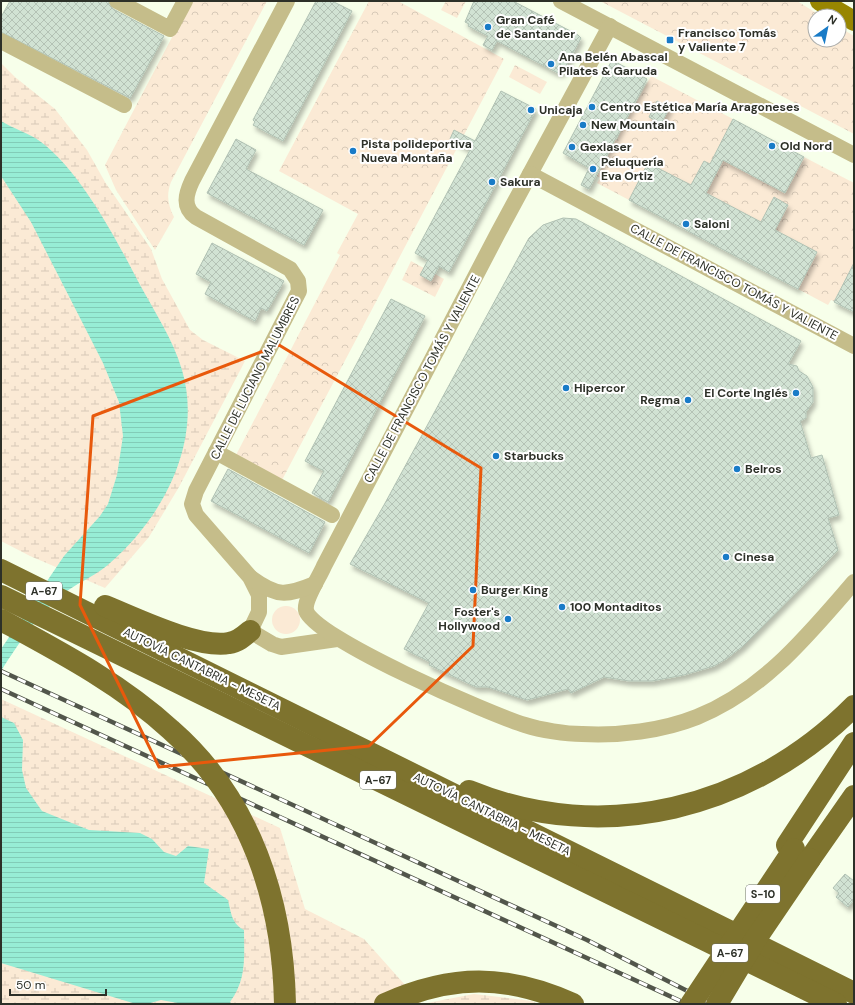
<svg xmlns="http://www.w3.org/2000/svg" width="855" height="1005" font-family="'DM Sans',sans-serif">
  <defs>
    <pattern id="forest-crowns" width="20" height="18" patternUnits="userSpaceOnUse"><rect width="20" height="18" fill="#fbead5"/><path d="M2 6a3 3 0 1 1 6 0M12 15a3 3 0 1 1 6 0" fill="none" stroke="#d7c9b7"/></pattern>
    <pattern id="wetland-marsh" width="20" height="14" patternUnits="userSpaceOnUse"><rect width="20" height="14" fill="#fbead5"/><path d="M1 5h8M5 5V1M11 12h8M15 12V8" fill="none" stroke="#d7c9b7"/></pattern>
    <pattern id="water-rules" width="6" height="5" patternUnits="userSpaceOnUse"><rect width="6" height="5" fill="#97edd5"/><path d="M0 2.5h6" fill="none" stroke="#82ccb7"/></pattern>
    <pattern id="building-cross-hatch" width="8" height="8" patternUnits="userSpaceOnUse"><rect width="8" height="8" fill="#d1e2d3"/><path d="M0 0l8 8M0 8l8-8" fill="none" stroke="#b4c2b5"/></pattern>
    <filter id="shadow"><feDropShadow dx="2.5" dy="4.5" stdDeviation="2" flood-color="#0004"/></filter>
  </defs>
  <rect width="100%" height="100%" fill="#f7ffea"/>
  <!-- green -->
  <circle fill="#fbead5" cx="286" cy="620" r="14"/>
  <!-- forest -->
  <g fill="url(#forest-crowns)">
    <path d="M191,1H267L171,182C166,195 168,205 174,217L155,250L116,190L105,165Z"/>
    <polygon points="369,1 398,1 504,59 282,480 236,455 340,255 337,253 358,214 279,171"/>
    <polygon points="446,1 466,1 457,18 441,10"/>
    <polygon points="600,1 797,1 821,16 815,16 815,40 839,40 839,27 854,36 854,134"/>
    <polygon points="515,65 547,82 540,94 509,77"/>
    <polygon points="651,76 733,119 714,156 747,173 748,172 753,174 752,176 785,193 804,157 854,183 854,266 834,301 831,300 828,305 798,289 817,252 648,163 629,200 597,183 600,178 597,176 614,145 613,144 615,139 617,140 623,127 623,124 625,125 631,112 630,111 632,107 634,107"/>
    <polygon points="411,261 444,279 435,297 402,280"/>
  </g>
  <!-- wetland -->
  <g fill="url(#wetland-marsh)">
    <polygon points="1,63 15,77 55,109 87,150 105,182 151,249 162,279 190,330 203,340 245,361 179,487 149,537 105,588 30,556 1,541"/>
    <polygon points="1,699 280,828 305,909 364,939 422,1004 474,994 532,1001 538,1004 1,1004"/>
  </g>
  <!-- water -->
  <g fill="url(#water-rules)">
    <path d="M1,121C14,129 29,133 41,142C81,172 116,239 139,283C154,311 173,339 182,370C203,441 164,516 110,563C97,575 81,581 67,591C40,611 19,643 1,671V649L64,556L100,516L108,504L117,475L123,436L119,402L103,363L31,222L1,176Z"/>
    <path d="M1,717L14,723L23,740L22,770L26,788L42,811L89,830L140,833L152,839L164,852L176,856L188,846L209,849L204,883L228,900C231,913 232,924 244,930C244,957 247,979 230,1002L232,1004H183L161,1000L147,1004H136L1,963Z"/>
  </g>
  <!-- building -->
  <g fill="url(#building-cross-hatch)" stroke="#b0c1b3" filter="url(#shadow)">
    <polygon points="10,1 108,1 113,9 164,36 130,98 1,32 1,17"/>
    <polygon points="316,1 332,1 352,11 283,141 253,125 255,122 253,120"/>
    <polygon points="474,1 513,1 578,35 581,38 562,73 559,71 558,73 497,41 492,50 483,45 488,36 468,26 469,24 465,22"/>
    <polygon points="612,60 647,79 589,189 581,185 589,168 563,153"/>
    <polygon points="501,91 536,109 449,272 439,266 431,281 420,275 428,260 415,253 470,150 450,139 454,130 475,141"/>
    <polygon points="657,101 670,107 661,124 649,117"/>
    <polygon points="733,119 804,157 785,193 723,160 706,193 761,222 774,197 788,205 775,230 817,252 798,289 629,200 648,163 691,185 704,161 710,164"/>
    <polygon points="236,139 256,150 246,169 323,210 304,245 207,193"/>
    <polygon points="563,218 576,219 801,341 788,364 797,366 799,371 807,376 813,387 813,402 806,412 806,418 800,421 811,458 822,455 839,515 828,518 838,550 743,646 726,659 714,666 684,675 652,681 629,681 604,677 571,693 568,689 527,700 488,687 476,687 429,665 430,662 404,649 429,603 350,564 384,505 529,238 543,225"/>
    <polygon points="212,243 284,281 267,311 261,308 255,321 205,294 211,282 196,274"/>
    <polygon points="854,263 854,312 834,302"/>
    <polygon points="391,299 425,316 328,502 312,493 324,471 305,461"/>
    <polygon points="228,469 325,522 309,553 211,501"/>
    <polygon points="845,874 854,881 854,900 848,907 836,897 839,893 833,888"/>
  </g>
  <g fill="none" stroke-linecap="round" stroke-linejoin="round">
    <!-- minor -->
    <g stroke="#c5bd8a" stroke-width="16">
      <polyline points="117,1 170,29 185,1"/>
      <path d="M287,1L192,181C186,194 182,207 196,217L290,269L298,281L299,291L196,491L192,504L196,515L250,577L259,595V612L250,631L272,644L281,647L337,639"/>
      <polyline points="561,1 854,155"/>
      <path d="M610,26L498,233L324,566C320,576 304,600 306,610C309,636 494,716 525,725C541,730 565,734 582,734C619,736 662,731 697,717C764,690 808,635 854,582"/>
      <polyline points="1,41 124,105"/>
      <polyline points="530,174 854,346"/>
      <polyline points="216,452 332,515"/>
      <path d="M251,578C277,597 286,596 315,584"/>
    </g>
    <!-- major -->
    <polyline stroke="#988601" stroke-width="20" points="820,1 854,21"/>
    <!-- highway -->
    <g stroke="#7e732e" stroke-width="22">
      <polyline points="1,570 854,993"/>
      <polyline points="1,596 836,1004"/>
      <path d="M105,606C135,618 198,649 229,643C237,642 243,637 250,631"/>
      <path d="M469,791C604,846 752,809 854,706"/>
      <polyline points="787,845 854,743"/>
      <polyline points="810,859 854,796"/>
      <path d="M385,1004C452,974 506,974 573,1004"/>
    </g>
    <!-- rail casing -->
    <g stroke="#52564b" stroke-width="4.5">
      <g id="rail">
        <polyline points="1,671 587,940 713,1004"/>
        <polyline points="1,689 687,1004"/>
      </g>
    </g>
    <!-- rail -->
    <use href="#rail" stroke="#fff" stroke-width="3" stroke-dasharray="9" stroke-linecap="butt"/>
    <!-- highway-bridge -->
    <g stroke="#7e732e" stroke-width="22">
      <path d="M1,620C60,652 121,684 171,730C251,800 283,901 285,1004"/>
      <polyline points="691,1004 794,849"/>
      <polyline points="717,1004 755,940 810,859"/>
    </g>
  </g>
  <!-- marked area -->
  <path fill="none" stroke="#e8590c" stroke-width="3" stroke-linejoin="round" d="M279,345L481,468L473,646L369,746L159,767L80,605L93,416Z"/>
  <!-- markers -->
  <g fill="#197bc7" stroke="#fff" stroke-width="1.5">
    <circle cx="488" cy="27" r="4"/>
    <rect x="666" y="36" width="8" height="8" rx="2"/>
    <circle cx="551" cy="64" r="4"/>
    <circle cx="592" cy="107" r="4"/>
    <circle cx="531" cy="110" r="4"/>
    <circle cx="583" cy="125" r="4"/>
    <circle cx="772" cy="146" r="4"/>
    <circle cx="572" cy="147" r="4"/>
    <circle cx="353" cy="151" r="4"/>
    <circle cx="593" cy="169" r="4"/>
    <circle cx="492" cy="182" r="4"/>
    <circle cx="686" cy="224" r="4"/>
    <circle cx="566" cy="388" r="4"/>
    <circle cx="796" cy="393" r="4"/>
    <circle cx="688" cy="400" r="4"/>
    <circle cx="496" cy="456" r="4"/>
    <circle cx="737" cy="469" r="4"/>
    <circle cx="726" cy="557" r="4"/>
    <circle cx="473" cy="590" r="4"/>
    <circle cx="562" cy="607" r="4"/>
    <circle cx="508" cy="619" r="4"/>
  </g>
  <g text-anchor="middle" stroke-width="4" stroke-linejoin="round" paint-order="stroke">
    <!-- shield labels -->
    <g fill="#fff" stroke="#6c6e68" stroke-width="1">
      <rect x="26" y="582" width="36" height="18" rx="3"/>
      <rect x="360" y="771" width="36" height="18" rx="3"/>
      <rect x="746" y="885" width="34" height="18" rx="3"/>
      <rect x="712" y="944" width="36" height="18" rx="3"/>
    </g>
    <g font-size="11" font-weight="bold" fill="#2d3028">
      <text x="44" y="595">A-67</text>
      <text x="378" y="784">A-67</text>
      <text x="763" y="898">S-10</text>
      <text x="730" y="957">A-67</text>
    </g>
    <!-- poi labels -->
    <g font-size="12" font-weight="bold" fill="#2d3028" stroke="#fff" text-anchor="start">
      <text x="496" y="24">Gran Café<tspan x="496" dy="14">de Santander</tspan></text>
      <text x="678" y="37">Francisco Tomás<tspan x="678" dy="14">y Valiente 7</tspan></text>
      <text x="559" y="61">Ana Belén Abascal<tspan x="559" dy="14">Pilates &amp; Garuda</tspan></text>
      <text x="600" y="111">Centro Estética María Aragoneses</text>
      <text x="539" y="114">Unicaja</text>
      <text x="591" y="129">New Mountain</text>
      <text x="361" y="148">Pista polideportiva<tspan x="361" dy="14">Nueva Montaña</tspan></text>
      <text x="780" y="150">Old Nord</text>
      <text x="580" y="151">Gexlaser</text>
      <text x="601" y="166">Peluquería<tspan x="601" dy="14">Eva Ortiz</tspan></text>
      <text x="500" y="186">Sakura</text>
      <text x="694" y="228">Saloni</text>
      <text x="574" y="392">Hipercor</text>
      <text x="788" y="397" text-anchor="end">El Corte Inglés</text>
      <text x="680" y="404" text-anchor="end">Regma</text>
      <text x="504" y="460">Starbucks</text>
      <text x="745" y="473">Belros</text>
      <text x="734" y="561">Cinesa</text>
      <text x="481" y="594">Burger King</text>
      <text x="570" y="611">100 Montaditos</text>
      <text x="500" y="616" text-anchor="end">Foster's<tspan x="500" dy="14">Hollywood</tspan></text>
    </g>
    <!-- street labels -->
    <g font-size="12" fill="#2d3028" stroke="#fff">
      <text transform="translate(734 282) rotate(28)" y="4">CALLE DE FRANCISCO TOMÁS Y VALIENTE</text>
      <text transform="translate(255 378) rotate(-63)" y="4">CALLE DE LUCIANO MALUMBRES</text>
      <text transform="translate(422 379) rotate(-62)" y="4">CALLE DE FRANCISCO TOMÁS Y VALIENTE</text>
      <text transform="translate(202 669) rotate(26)" y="4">AUTOVÍA CANTABRIA - MESETA</text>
      <text transform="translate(492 814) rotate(26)" y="4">AUTOVÍA CANTABRIA - MESETA</text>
    </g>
  </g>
  <!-- border -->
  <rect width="855" height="1005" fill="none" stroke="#2d3028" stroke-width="4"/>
  <!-- north arrow -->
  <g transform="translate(827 28) rotate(33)"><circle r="19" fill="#ffffff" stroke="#abaca9"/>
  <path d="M0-3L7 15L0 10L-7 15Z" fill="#197bc7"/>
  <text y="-6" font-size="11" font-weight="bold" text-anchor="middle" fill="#2d3028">N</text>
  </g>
  <!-- scale -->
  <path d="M10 989v6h96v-6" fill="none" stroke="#2d3028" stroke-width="2"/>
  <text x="16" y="989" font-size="12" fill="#2d3028" stroke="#ffffff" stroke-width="3" paint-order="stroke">50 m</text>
</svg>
